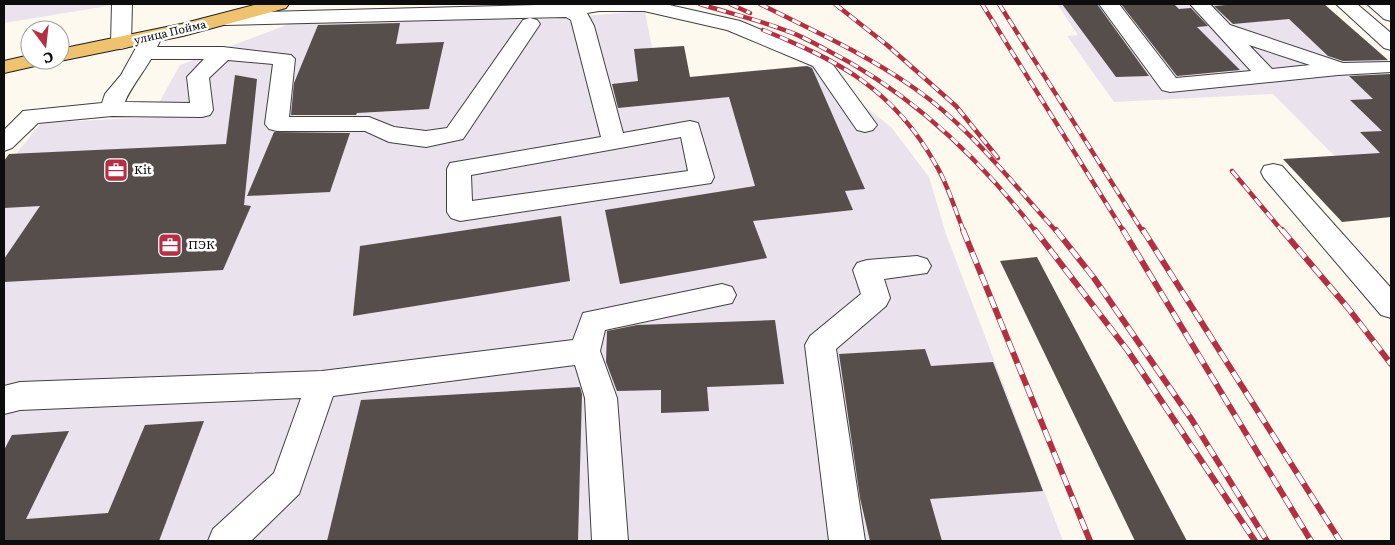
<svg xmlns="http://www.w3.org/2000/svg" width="1395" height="545" font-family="Literata,serif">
  <rect width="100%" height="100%" fill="#fef9ef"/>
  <!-- industrial -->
  <g fill="#eae2ec">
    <polygon points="4,4 120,4 4,23"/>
    <polygon points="1057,4 1324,4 1391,63 1391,213 1273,94 1114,102 1067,36 1078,35"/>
    <polygon points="645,11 652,48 684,46 690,77 812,65 891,127 929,177 946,234 1063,541 4,541 4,169 41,123 151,117 180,65 289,24 402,18 547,19"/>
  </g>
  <!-- building -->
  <g fill="#554e4b">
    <polygon points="1062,4 1097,4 1149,76 1116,77"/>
    <polygon points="1121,4 1174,4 1179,9 1191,8 1208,26 1197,27 1240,70 1177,76"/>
    <polygon points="1237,4 1324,4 1388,60 1343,61 1328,56 1289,19 1233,24 1214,6"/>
    <polygon points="400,23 396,44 444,42 429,109 357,113 356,115 291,115 294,83 318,25"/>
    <polygon points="684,46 690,77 807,66 812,68 865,189 845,191 853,210 753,221 767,258 620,284 605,210 755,186 729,97 618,108 612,84 638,81 634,49"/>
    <polygon points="1391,74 1391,217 1342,222 1283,159 1380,153 1360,132 1382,131 1350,100 1373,99 1349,76"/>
    <polygon points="235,75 257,79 244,205 251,206 223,270 4,282 4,259 40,206 4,208 4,161 9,154 226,144"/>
    <polygon points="274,132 350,133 330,192 247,196"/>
    <polygon points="561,216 570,281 353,316 360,246"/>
    <polygon points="1037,257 1187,541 1135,541 1000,261"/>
    <polygon points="775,320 784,384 707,387 709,411 661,413 661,390 617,391 606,362 607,331 637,325"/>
    <polygon points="925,349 931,366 993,362 1043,491 930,499 942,541 870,541 860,498 839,354"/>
    <polygon points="580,387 582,394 578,541 327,541 361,400"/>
    <polygon points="204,421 159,541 4,541 4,450 12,435 69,431 26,519 108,513 145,425"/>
  </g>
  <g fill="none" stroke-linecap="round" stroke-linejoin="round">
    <!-- minor casing -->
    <g stroke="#404040" stroke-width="2">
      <g id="minor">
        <polygon points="112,4 132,4 131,43 128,47 121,49 114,47 111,43"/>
        <path d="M576,4H665L740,21L828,58L877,125L873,130L865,132L857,130L813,66L727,30L644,11H599L587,13L594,26L623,133L690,121L698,123L714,177L711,183L460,221L451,218L447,212V169L450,163L601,137L571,20L566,17L226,25L219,23L216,19L219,15L226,13ZM681,137L688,171L472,201L471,175Z"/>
        <path d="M1099,4H1119L1176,78L1251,71L1190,4H1210L1230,25L1343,63L1391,62V72L1338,75L1170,92L1162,90ZM1249,45L1310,65L1272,69Z"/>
        <polygon points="1336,4 1357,4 1391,33 1391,50 1384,48"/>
        <polygon points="1367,4 1389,4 1391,6 1391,21 1384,19"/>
        <path d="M530,18L537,20L540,24L463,139L426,147L389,142L365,131H277L269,129L265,124L273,64L228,60L209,78L213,110L210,115L202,117L112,116L38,123L12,148L4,151V130L23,111L102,103L105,94L121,75L142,37L145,33L152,31L159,33L162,37L157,47H223L291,55L295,59L289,117H369L394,127L426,131L447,128L523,20ZM151,59H204L187,77L190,103L125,102C128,92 144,71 151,59Z"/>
        <polygon points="1273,164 1282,166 1391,288 1391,318 1381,315 1264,178 1261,172 1264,166"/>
        <polygon points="917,256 927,259 931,266 927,273 884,279 890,298 886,306 836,349 865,541 829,541 805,345 810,336 861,294 853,270 857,263 867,260"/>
        <polygon points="722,284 732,287 736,295 732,303 605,330 600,351 617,398 628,541 592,541 585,398 575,365 333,396 299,494 251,541 208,541 213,529 274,473 301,398 20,410 4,414 4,386 20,382 322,371 573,340 583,313"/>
      </g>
    </g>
    <!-- major casing -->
    <g stroke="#1e1e1e" stroke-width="2">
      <g id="major">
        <polygon points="258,4 289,4 286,8 183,36 60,61 55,60 60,60 60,49 181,24"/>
        <polygon points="30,55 30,60 48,60 44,64 4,73 4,61"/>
      </g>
    </g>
    <!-- minor -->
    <use href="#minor" fill="#fff" fill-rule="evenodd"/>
    <!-- major -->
    <use href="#major" fill="#eec26f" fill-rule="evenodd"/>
    <!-- rail-far1 casing -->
    <g stroke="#b33043" stroke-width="4.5">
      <g id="rail-far1">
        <path d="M700,4C729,13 759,20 787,31C800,35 813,43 825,49C910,92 978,156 1036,232"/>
        <polyline points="730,4 750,13"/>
        <path d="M760,4C812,30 866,54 914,88C968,125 1013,184 1057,232"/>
        <polyline points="835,4 887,45 956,106 998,158"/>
        <polyline points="982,4 1124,232"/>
        <polyline points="999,4 1143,232"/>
        <path d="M763,30C840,61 894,90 936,165C948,185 955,210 964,232"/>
        <polyline points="1232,171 1283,232"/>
      </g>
    </g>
    <!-- rail casing -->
    <g stroke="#b33043" stroke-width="6">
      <g id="rail">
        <polyline points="963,230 1090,541"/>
        <polyline points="1035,230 1128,351 1255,541"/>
        <polyline points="1056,230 1094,278 1192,420 1267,541"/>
        <polyline points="1123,230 1311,541"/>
        <polyline points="1143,230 1340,541"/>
        <polyline points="1282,230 1348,308 1391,364"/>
      </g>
    </g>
    <!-- rail-far1 -->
    <use href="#rail-far1" stroke="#fff" stroke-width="3" stroke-dasharray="9" stroke-linecap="butt"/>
    <!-- rail -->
    <use href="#rail" stroke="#fff" stroke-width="4.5" stroke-dasharray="12" stroke-linecap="butt"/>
  </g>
  <!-- icons -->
  <defs>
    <g id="office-square" transform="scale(1.25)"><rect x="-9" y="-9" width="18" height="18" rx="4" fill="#b33043" stroke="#fff"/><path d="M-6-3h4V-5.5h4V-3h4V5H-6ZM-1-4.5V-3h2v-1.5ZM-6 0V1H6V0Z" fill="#fff"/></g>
  </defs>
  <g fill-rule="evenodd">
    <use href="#office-square" x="116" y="170"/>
    <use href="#office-square" x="170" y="245"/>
  </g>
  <g text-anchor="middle" stroke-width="5" stroke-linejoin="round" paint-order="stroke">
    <!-- far-street labels -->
    <g font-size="11" fill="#0d0d0d" stroke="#fff">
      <text transform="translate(170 32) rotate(-13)" y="4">улица Пойма</text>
    </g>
    <!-- poi labels -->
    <g font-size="12" fill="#0d0d0d" stroke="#fff" text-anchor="start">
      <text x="134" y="174">Kit</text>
      <text x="188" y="249">ПЭК</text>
    </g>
  </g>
  <!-- border -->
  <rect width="1395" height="545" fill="none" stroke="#0d0d0d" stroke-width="10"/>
  <!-- north arrow -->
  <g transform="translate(45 45) rotate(165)"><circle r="24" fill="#ffffff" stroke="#9e9e9e"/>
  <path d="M0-4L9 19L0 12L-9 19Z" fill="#b33043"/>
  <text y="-8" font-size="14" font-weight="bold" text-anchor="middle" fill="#0d0d0d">С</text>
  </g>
</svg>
